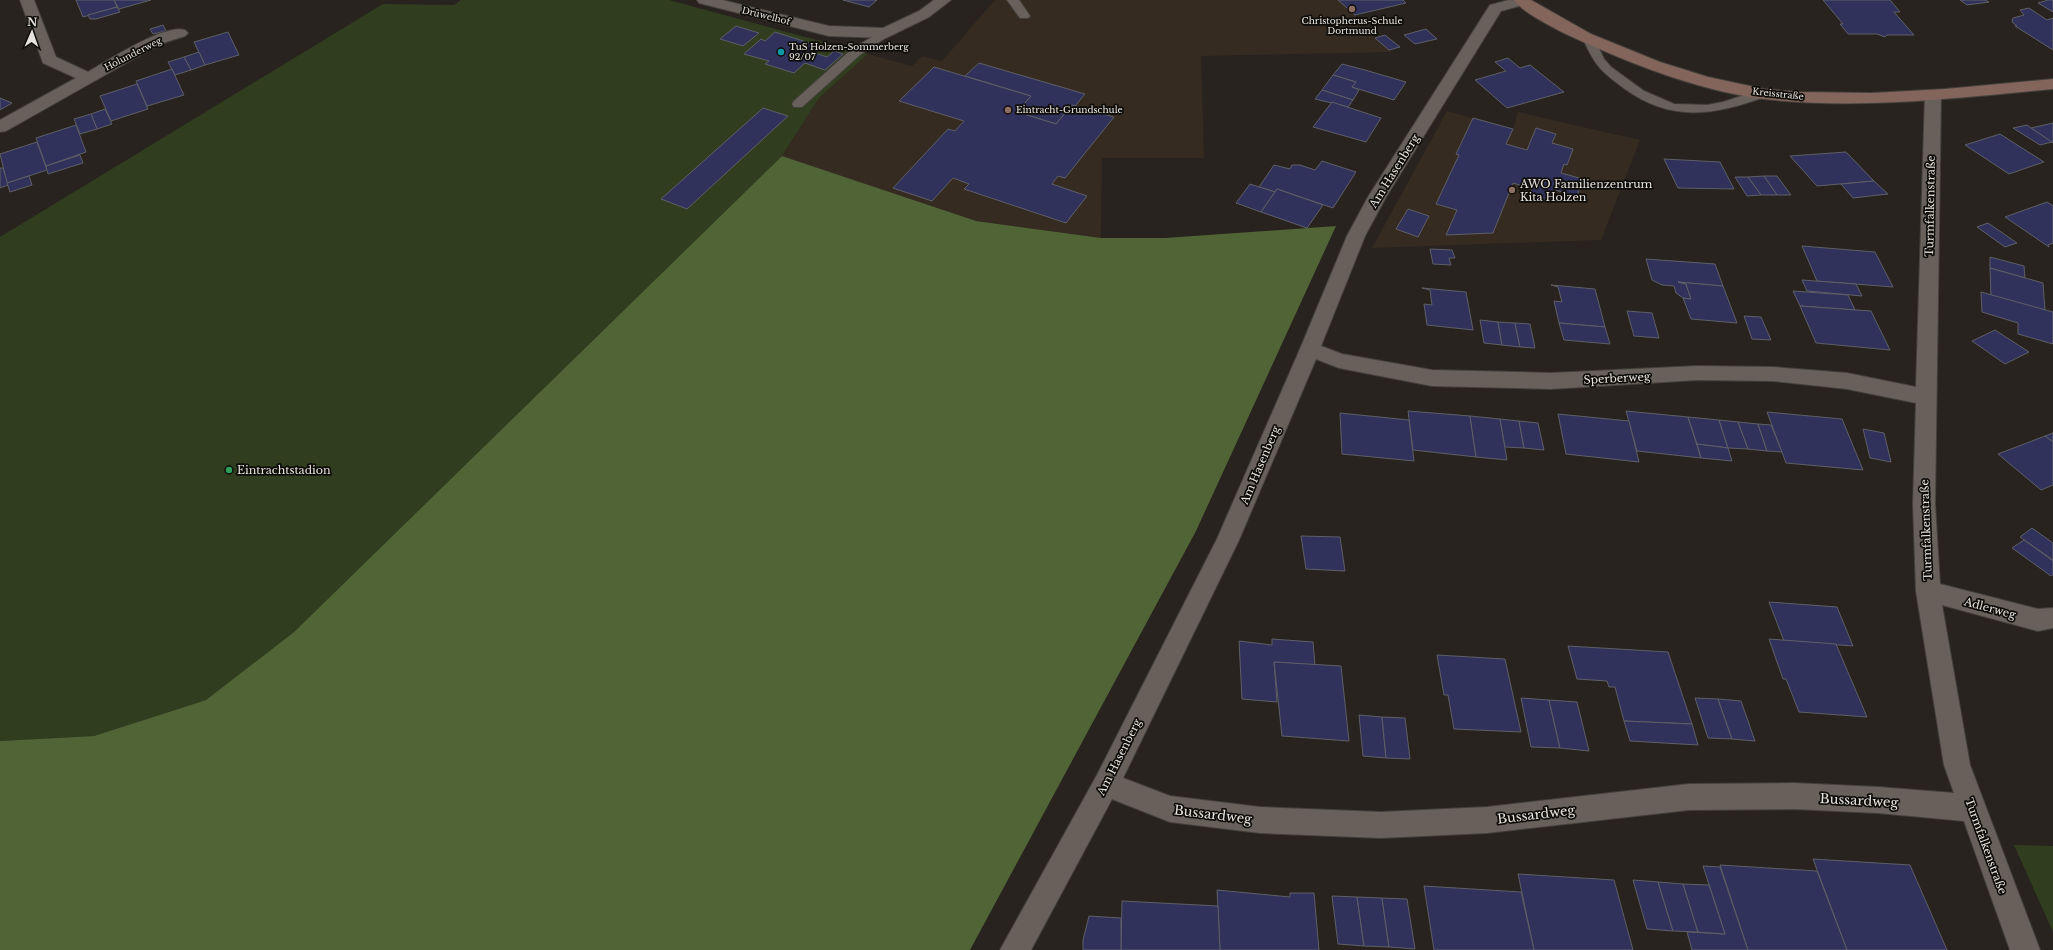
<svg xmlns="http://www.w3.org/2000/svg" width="2053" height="950" font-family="'Libre Baskerville',serif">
  <rect width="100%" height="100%" fill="#28231e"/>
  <!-- built -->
  <g fill="#352b21">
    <polygon points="995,0 1403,0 1406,3 1355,15 1375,38 1393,52 1201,56 1204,158 1102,158 1101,238 976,221 782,156 819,98 868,54 912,66 922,56 942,61"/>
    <polygon points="1447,111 1513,129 1518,112 1640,140 1601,240 1372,248"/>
  </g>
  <!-- green -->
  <g fill="#303e1f">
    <polygon points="461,0 669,0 868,54 819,98 782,156 294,632 206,700 94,736 0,741 0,237 383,4 454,5"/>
    <polygon points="2014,845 2053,846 2053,932"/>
  </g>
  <!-- forest -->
  <polygon fill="#506436" points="782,156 976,221 1101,238 1165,238 1336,226 1196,531 970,950 0,950 0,741 94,736 206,700 294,632"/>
  <!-- building -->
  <g fill="#31325c" stroke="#5e5f66">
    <polygon points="76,0 114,0 117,7 83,17"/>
    <polygon points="114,0 151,0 119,9"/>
    <polygon points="843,0 877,0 869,7"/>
    <polygon points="1338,0 1403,0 1406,3 1355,15"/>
    <polygon points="1823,0 1890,0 1900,12 1894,12 1914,35 1887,35 1885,37 1877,34 1848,34 1840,24 1843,24"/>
    <polygon points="1960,0 1985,0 1989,2 1967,5"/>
    <polygon points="2048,0 2053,0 2053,12 2038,3"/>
    <polygon points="117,7 120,12 96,19 90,19 88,15"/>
    <polygon points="2029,8 2047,20 2053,18 2053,50 2015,26 2017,26 2012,22 2013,18 2024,15 2020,10"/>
    <polygon points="163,25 166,31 153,34 150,29"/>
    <polygon points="736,26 759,33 743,46 720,39"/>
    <polygon points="1426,29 1437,39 1415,44 1404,35"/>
    <polygon points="228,32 239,55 205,65 194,42"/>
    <polygon points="775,32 822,47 815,53 827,57 834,51 843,54 825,70 805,63 794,73 765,64 769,61 744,54 761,39 765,41"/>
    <polygon points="1385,35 1400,47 1389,50 1375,38"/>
    <polygon points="199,52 205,65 191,70 184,57"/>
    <polygon points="184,57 191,70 175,75 168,62"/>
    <polygon points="1508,58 1520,68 1530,65 1564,92 1507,108 1475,80 1506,71 1495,62"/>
    <polygon points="979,63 1085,94 1075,106 1072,105 1056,124 1017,112 1031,96 965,76"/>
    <polygon points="1342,64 1365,70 1406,82 1394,100 1352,87 1356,82 1333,75"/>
    <polygon points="934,67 1031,96 1017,112 1056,124 1072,105 1114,117 1065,178 1058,176 1052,184 1087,196 1066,223 964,189 969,184 953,178 932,201 893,188 948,129 955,131 964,121 899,101"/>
    <polygon points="172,69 184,95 147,106 136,81"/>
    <polygon points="1333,75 1356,82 1352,87 1359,90 1353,100 1322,90"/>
    <polygon points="137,84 148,109 111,121 100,96"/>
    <polygon points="1322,90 1353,100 1348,107 1315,99"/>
    <polygon points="0,98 12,103 0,110"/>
    <polygon points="1332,102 1381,118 1366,142 1313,127"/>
    <polygon points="763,108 788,116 687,209 661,199"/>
    <polygon points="105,109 112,124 97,129 91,114"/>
    <polygon points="91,114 97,129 80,134 74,119"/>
    <polygon points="1473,118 1513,129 1506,144 1527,150 1536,128 1556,134 1552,143 1573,149 1567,165 1564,164 1561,173 1583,179 1577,196 1555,190 1551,201 1530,195 1532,189 1513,183 1493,233 1446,235 1457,210 1436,204 1459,155 1456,154"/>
    <polygon points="2053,123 2053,143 2031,128"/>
    <polygon points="76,125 86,152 46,166 36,138"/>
    <polygon points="2027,125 2031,128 2052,142 2040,145 2013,128"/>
    <polygon points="2000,134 2044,162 2009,174 1965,145"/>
    <polygon points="37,142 47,170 7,183 0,154"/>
    <polygon points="1846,152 1874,181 1817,186 1790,156"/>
    <polygon points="80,155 83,163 48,174 46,166"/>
    <polygon points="1664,159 1720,162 1734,189 1678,188"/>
    <polygon points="1322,161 1356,172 1333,208 1277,189 1275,192 1259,187 1274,165 1290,169 1292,165 1300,165 1315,170"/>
    <polygon points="0,168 3,168 8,185 0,188"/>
    <polygon points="29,176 32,185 10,192 7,183"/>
    <polygon points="1764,176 1777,176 1791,195 1777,195"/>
    <polygon points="1764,176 1777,195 1761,195 1748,177"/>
    <polygon points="1735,177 1748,177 1761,195 1747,196"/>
    <polygon points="1874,181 1888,194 1853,198 1841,184"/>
    <polygon points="1250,184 1275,192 1261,212 1236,203"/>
    <polygon points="1277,189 1323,205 1307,228 1261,212"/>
    <polygon points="2047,202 2053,206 2053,243 2048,245 2049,247 2005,217"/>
    <polygon points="1408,209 1429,216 1418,237 1396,229"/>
    <polygon points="1988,223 2017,243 2005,247 1977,227"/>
    <polygon points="1802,246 1875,252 1893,287 1817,281"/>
    <polygon points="1430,249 1452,250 1455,258 1449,258 1451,265 1433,264"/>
    <polygon points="1990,257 2024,266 2025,278 1990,268"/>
    <polygon points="1646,259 1715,264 1723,286 1678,282 1686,284 1691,299 1683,298 1676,293 1674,286 1662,285 1652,280"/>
    <polygon points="1990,268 2043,283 2045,311 1991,296"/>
    <polygon points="1802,280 1856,284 1862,296 1807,291"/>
    <polygon points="1678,282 1723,286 1737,323 1691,319 1683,298 1691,299 1686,284"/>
    <polygon points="1551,285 1595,289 1605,327 1559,323 1554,301 1562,302 1558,287"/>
    <polygon points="1422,288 1466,292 1473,330 1427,325 1424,304 1432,305 1430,290"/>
    <polygon points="1793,291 1848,295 1855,310 1800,306"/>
    <polygon points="1981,292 2053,312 2053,344 2018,334 2018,323 1982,312"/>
    <polygon points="1800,306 1871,311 1890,350 1816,343"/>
    <polygon points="1627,311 1652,313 1659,338 1634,336"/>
    <polygon points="1744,316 1761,317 1771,340 1752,339"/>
    <polygon points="1480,320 1498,322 1502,345 1484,343"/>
    <polygon points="1498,322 1515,323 1520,347 1502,345"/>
    <polygon points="1515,323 1530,324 1535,348 1520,347"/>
    <polygon points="1559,323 1605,327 1610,344 1564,340"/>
    <polygon points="1995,330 2029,352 2005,364 1972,341"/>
    <polygon points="1408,411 1470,416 1476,457 1413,450"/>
    <polygon points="1626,411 1688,417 1701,458 1637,451"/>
    <polygon points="1767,412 1842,419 1863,470 1786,463"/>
    <polygon points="1340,413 1409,420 1414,461 1342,454"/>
    <polygon points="1558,414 1629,421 1639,462 1566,454"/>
    <polygon points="1470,416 1500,419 1507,460 1476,457"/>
    <polygon points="1688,417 1719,420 1728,448 1697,444"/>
    <polygon points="1500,419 1519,421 1524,448 1505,447"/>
    <polygon points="1719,420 1738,422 1748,449 1728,448"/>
    <polygon points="1519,421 1538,423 1544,450 1524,448"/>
    <polygon points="1738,422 1758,424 1767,451 1748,449"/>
    <polygon points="1758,424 1771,425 1782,452 1767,451"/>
    <polygon points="1863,429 1884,433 1891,462 1870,458"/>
    <polygon points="2053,433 2053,442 2045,436"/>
    <polygon points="2045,436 2053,442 2053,485 2041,490 1998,454"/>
    <polygon points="1697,444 1728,448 1732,461 1701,458"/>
    <polygon points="2032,528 2053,543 2053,560 2020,537"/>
    <polygon points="1301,536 1340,537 1345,571 1306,569"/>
    <polygon points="2024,540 2053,561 2053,574 2051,576 2012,548"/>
    <polygon points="1769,602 1837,607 1853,646 1784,641"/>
    <polygon points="1272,639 1313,642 1315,665 1274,662 1277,702 1242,699 1239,641 1272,645"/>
    <polygon points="1769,639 1836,644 1867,717 1799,712 1786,679 1783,679"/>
    <polygon points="1568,646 1668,652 1692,724 1624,721 1615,687 1609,687 1607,681 1577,679"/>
    <polygon points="1437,655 1505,659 1521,732 1454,729 1448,695 1444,695"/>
    <polygon points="1274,662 1341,666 1349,741 1282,736"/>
    <polygon points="1521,698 1549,700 1560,748 1531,747"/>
    <polygon points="1695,698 1718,699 1732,739 1708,738"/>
    <polygon points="1718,699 1741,701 1755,741 1732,739"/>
    <polygon points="1549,700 1577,702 1589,751 1560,748"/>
    <polygon points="1359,715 1382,717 1386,758 1363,756"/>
    <polygon points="1382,717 1405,718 1410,759 1386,758"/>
    <polygon points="1624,721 1692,724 1698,745 1630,741"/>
    <polygon points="1813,859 1910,865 1947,950 1847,950"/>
    <polygon points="1720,865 1817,871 1847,950 1748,950"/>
    <polygon points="1703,866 1720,867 1748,950 1692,950 1687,932 1725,934"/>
    <polygon points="1518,874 1614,880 1633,950 1534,950"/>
    <polygon points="1633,880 1658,882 1673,931 1647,929"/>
    <polygon points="1658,882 1683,884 1698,932 1673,931"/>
    <polygon points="1683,884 1709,885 1725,934 1698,932"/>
    <polygon points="1424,886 1521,892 1534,950 1434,950"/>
    <polygon points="1217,890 1290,897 1290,893 1314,893 1319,950 1220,950"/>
    <polygon points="1332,896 1357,897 1364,946 1338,944"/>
    <polygon points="1357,897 1382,898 1389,947 1364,946"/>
    <polygon points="1382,898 1407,899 1415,949 1389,947"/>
    <polygon points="1122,901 1218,906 1220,950 1121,950"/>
    <polygon points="1089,916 1121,918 1121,950 1083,950 1083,940"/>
  </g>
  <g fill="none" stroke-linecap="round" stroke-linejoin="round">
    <!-- lane casing -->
    <g stroke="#44403c" stroke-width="2">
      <g id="lane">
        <polygon points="1007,0 1019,0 1030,16 1028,18 1020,18"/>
        <polygon points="886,29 890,31 892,33 890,35 861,54 802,107 794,107 792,104 794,101 853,48"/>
        <path d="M1590,37L1594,38L1604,59L1611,67L1644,91L1674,104L1707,105L1723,102L1763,89L1769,93L1767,96C1716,115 1672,123 1625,89C1602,72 1596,67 1584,41Z"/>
      </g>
    </g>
    <!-- street casing -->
    <g stroke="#44403c" stroke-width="2">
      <g id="street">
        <path d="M20,0H34L56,57L88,72C109,60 164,24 185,30L188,33L185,36L160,44L6,131L0,132V120L76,78L43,63Z"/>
        <polygon points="697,0 722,0 829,26 883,28 919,11 934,0 951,0 929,17 886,38 829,36 699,3"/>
        <path d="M1509,0L1529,1L1527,4L1501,11L1386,197L1365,236L1321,346L1342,354L1432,370L1551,373L1697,366L1773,367L1847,373L1916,387L1925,95L1927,92H1939L1941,95L1935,504L1940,584L2038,609L2053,608V628L2038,631L1942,605L1970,765L2040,950H2010L1964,821L1878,813L1794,809L1689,810L1487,833L1381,838L1260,833L1170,822L1112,799L1031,950H1000L1097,775L1217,539L1300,349L1347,236L1368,197L1488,8L1490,5ZM1316,359L1339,368L1432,386L1551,389L1697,380L1773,381L1847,389L1916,403L1913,504L1916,591L1944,765L1954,793L1878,787L1794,783L1689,784L1487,807L1381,812L1260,807L1170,796L1123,778L1239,540Z"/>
      </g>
    </g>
    <!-- secondary casing -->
    <g stroke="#44403c" stroke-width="2">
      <path id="secondary" d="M1514,0H1531L1591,34L1660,62L1708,77L1764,89L1800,92L1872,93L1945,89L2053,79V89C1958,98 1860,110 1764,99C1706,92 1639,67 1586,43C1569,36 1523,14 1514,0Z"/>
    </g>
    <!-- lane -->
    <use href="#lane" fill="#68615b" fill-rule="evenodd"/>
    <!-- street -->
    <use href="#street" fill="#68615b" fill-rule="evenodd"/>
    <!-- secondary -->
    <use href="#secondary" fill="#83655b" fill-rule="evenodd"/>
  </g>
  <!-- markers -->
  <g fill="#8d6e63" stroke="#0f0d0a" stroke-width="1.5">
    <circle cx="1352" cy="9" r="4"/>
    <circle cx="1008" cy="110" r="4"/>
    <circle cx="1512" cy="190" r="4"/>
  </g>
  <circle fill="#0f9aa8" stroke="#0f0d0a" stroke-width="1.5" cx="781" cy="52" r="4"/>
  <circle fill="#2e9e5b" stroke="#0f0d0a" stroke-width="1.5" cx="229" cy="470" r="4"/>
  <g text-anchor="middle" stroke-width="3.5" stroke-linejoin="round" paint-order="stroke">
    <!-- far-street labels -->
    <g font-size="9" fill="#e7e3df" stroke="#0f0d0a">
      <text transform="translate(766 16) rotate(14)" y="3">Drüwelhof</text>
      <text transform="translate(133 54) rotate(-27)" y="3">Holunderweg</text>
      <text transform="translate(1778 94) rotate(6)" y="3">Kreisstraße</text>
    </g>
    <!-- far-poi labels -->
    <g font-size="9" fill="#e7e3df" stroke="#0f0d0a" text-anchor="start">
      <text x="1352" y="24" text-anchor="middle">Christopherus-Schule<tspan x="1352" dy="10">Dortmund</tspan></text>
      <text x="789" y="50">TuS Holzen-Sommerberg<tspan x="789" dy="10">92/07</tspan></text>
      <text x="1016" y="113">Eintracht-Grundschule</text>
    </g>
    <!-- street labels -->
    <g font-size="11" fill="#e7e3df" stroke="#0f0d0a">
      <text transform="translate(1394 171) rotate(-58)" y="4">Am Hasenberg</text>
      <text transform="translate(1930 206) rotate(-89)" y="4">Turmfalkenstraße</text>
      <text transform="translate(1617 378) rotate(-3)" y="4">Sperberweg</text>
      <text transform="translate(1260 465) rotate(-67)" y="4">Am Hasenberg</text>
      <text transform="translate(1926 530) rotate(-92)" y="4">Turmfalkenstraße</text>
      <text transform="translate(1990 608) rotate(15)" y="4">Adlerweg</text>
      <text transform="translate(1119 757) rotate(-63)" y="4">Am Hasenberg</text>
      <text transform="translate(1986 846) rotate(70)" y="4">Turmfalkenstraße</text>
    </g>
    <!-- poi labels -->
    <g font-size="11" fill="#e7e3df" stroke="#0f0d0a" text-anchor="start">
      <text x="1520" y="188">AWO Familienzentrum<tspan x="1520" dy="13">Kita Holzen</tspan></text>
      <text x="237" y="474">Eintrachtstadion</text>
    </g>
    <!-- near-street labels -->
    <g font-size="13" fill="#e7e3df" stroke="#0f0d0a">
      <text transform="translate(1859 800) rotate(3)" y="5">Bussardweg</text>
      <text transform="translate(1213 814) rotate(7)" y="5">Bussardweg</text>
      <text transform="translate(1536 814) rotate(-7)" y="5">Bussardweg</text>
    </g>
  </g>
  <!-- north arrow -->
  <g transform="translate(32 32) rotate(2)" stroke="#0f0d0a" stroke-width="3" paint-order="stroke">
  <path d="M0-3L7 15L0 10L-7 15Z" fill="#e7e3df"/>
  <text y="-6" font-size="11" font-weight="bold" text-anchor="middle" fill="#e7e3df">N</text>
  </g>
</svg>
